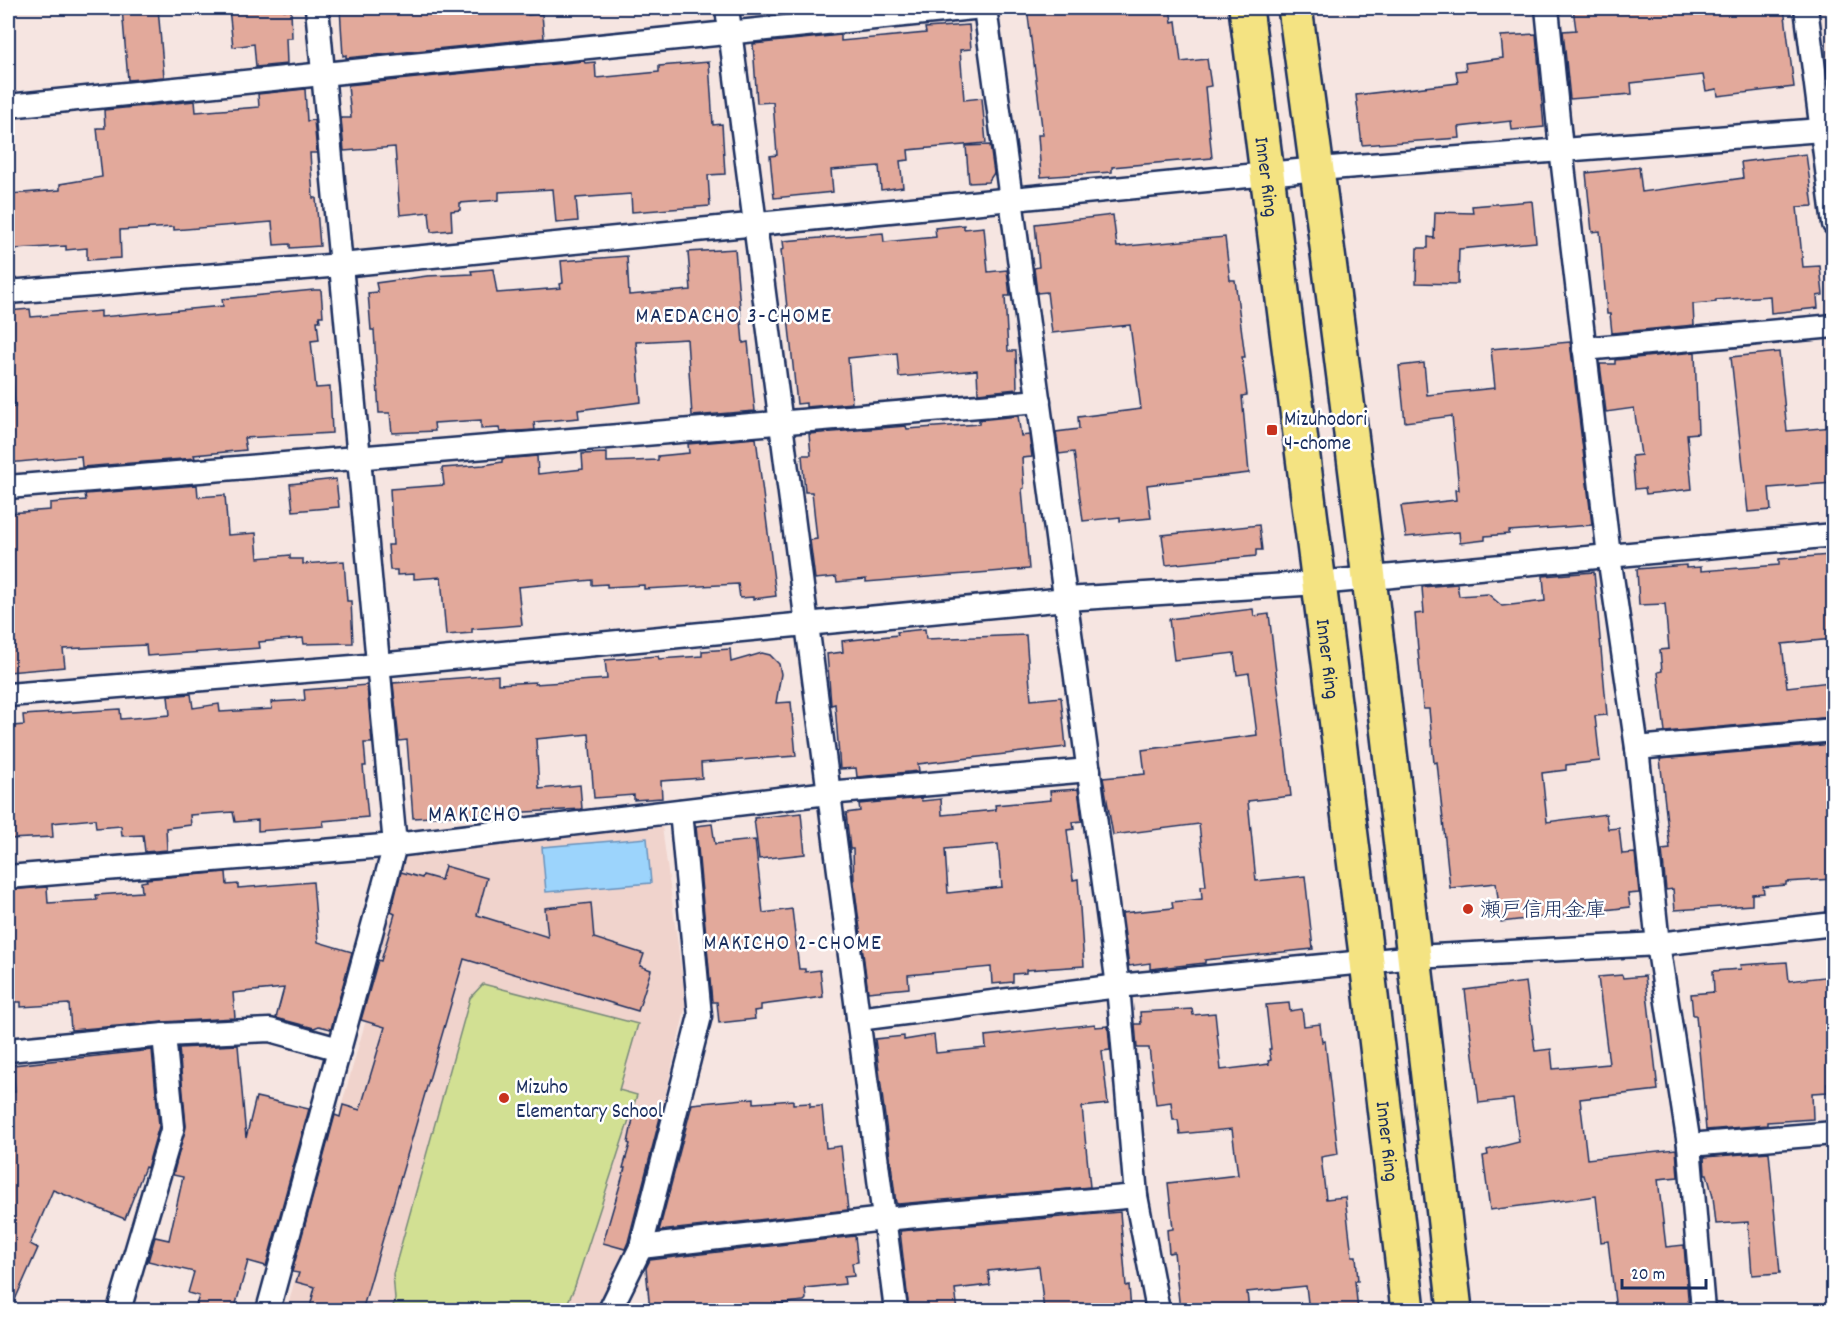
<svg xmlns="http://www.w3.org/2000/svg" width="1841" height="1318" font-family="Dekko,'Klee One',sans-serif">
  <rect width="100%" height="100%" fill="#f6e5e1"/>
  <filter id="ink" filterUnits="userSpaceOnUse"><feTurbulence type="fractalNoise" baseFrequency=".0167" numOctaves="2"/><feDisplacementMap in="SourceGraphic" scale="12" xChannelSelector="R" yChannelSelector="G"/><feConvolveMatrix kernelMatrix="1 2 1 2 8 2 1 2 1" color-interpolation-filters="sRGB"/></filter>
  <g filter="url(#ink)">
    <!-- built -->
    <polygon fill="#f0d3cc" points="662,827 686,1005 632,1243 596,1310 287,1310 317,1192 373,995 398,860 407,850"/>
    <!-- green -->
    <polygon fill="#d2e093" stroke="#768878" stroke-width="1.5" points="483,984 638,1024 619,1090 637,1095 574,1289 564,1310 392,1310 395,1299 393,1274 470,998"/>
    <!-- water -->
    <polygon fill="#9cd4fc" stroke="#6892bd" stroke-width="1.5" points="647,838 651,883 546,892 542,847"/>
    <!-- building -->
    <g fill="#e2a99b" stroke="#1b2f5e" stroke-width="1.5" fill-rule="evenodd">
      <polygon points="122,8 158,8 164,77 128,80"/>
      <polygon points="229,8 284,8 284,10 291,10 292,38 286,38 287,64 256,67 254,44 233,47"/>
      <polygon points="340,8 528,8 528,15 542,14 544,38 346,58 346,55 343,56"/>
      <polygon points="1027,8 1170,8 1172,22 1176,21 1181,62 1207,59 1211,86 1205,87 1212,158 1112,167 1112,172 1041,177 1038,135 1043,135"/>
      <polygon points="1573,8 1784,8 1794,87 1718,96 1717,89 1706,91 1703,75 1631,83 1632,94 1570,99 1563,31 1576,30"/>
      <polygon points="969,25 971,49 960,50 964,100 982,98 986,143 908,150 909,160 900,161 903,187 881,190 879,166 831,170 833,192 774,198 770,156 777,155 773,102 757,103 753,44 841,35 841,41 926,33 925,28"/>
      <polygon points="1536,34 1544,127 1512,130 1511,121 1459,127 1460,138 1362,145 1356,95 1458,83 1456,71 1466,70 1465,63 1503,58 1501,36"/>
      <polygon points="584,61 585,63 595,62 596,78 659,72 659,66 709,62 713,125 722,124 725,174 708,175 710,206 632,212 631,194 576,198 578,221 556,223 553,189 499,192 499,200 460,203 460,210 451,211 452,230 431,232 429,212 400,215 395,147 344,151 341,118 351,118 348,85"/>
      <polygon points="305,89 307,121 314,120 317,153 310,153 313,198 316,198 320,246 290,248 290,244 274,245 272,222 174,230 174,227 120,230 121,258 87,260 87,248 66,250 66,246 14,249 11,194 60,190 60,184 102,177 97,128 105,128 104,110 195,101 196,112 259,107 258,94"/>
      <polygon points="990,145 994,173 988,182 969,183 966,146"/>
      <polygon points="1806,154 1813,206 1797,207 1803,267 1820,266 1823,295 1817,296 1818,308 1771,313 1770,296 1716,300 1716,302 1693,304 1694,325 1612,333 1610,314 1607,314 1600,231 1592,232 1586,173 1639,167 1642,192 1743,178 1741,162"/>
      <polygon points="1532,201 1536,242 1459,249 1458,284 1416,283 1417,248 1428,248 1428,237 1434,238 1435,212 1473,213 1472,206"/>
      <polygon points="1113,215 1117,247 1225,237 1230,280 1235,280 1245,357 1242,357 1247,395 1242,396 1249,473 1147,485 1151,518 1120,521 1120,517 1083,521 1074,452 1059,454 1056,432 1079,429 1078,417 1141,409 1130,325 1052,333 1047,292 1037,293 1034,268 1039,267 1035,224"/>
      <polygon points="964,225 964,229 984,227 988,272 1007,270 1010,296 1005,296 1008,351 1016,351 1017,389 978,393 977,370 899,377 897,353 848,358 852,403 806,407 806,403 797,404 781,250 784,249 783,241 883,233 884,242 936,237 935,228"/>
      <polygon points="735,249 743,343 748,342 755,411 692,416 687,339 636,342 641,402 578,410 579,418 534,422 535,430 500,432 499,428 481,429 481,420 434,423 435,431 392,433 390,413 379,413 374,330 371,330 368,293 378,292 376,283 427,276 472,274 471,271 493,269 497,293 561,288 560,284 563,283 561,261 627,256 629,295 691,290 688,252"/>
      <polygon points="314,290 321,290 323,316 319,316 320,321 317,321 319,340 311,341 316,388 330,387 332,433 244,438 246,450 194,455 195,458 82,467 81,456 8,463 8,408 15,407 8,311 30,309 31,317 101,311 101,317 223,306 222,299"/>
      <polygon points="1570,342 1592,525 1509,531 1509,534 1485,536 1485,540 1460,543 1459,532 1406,537 1401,506 1456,500 1455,490 1459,490 1452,416 1405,422 1399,366 1424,363 1427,395 1495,388 1491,349"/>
      <polygon points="1695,352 1698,433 1687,434 1692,489 1646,494 1645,488 1635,489 1632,456 1641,455 1634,408 1606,412 1600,364 1615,364 1615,360"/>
      <polygon points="1779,352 1787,431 1833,427 1833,483 1769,488 1771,510 1748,512 1731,357"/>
      <polygon points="1018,416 1021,436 1029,435 1032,457 1022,458 1024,488 1022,489 1029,569 866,582 866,579 837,582 836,577 815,579 810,540 817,539 812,492 805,492 802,455 811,455 809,434 906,426 907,429 979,424 979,420"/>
      <polygon points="756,438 776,596 753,599 753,597 740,598 738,584 644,589 644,585 607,587 607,584 592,585 592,580 518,587 522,625 472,629 472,633 446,635 441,577 414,579 414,574 397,575 397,570 390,570 388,545 393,545 390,489 444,485 442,468 484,465 502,462 502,459 537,456 538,474 583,469 582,454 607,453 607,462 658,460 658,456 689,453 688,444"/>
      <polygon points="336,479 339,507 293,511 290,484"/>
      <polygon points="197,485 198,497 225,495 228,535 256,533 258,558 290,555 290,559 303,559 303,564 344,561 347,601 351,601 353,643 304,644 303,638 259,642 260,648 147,656 146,645 63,649 65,667 8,672 8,513 50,510 50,503 86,500 85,494"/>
      <polygon points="1259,525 1262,550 1256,550 1256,556 1166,565 1162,535"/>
      <polygon points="1830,555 1833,639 1782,644 1787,687 1830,682 1831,689 1833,688 1833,717 1665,732 1658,672 1662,671 1660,650 1669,649 1665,604 1639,605 1637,569 1686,565 1686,568 1701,567 1701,571 1779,565 1779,559"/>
      <polygon points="1594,572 1607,715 1595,716 1600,761 1566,765 1566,770 1542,773 1547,822 1606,814 1608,829 1619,828 1622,854 1635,853 1639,893 1628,894 1630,907 1501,922 1496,883 1450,888 1437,762 1434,763 1429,709 1423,709 1415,614 1424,613 1422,587 1457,584 1459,596 1488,594 1502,606 1545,601 1543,576"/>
      <polygon points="1253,609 1254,616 1269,614 1291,796 1248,801 1256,881 1305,876 1313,949 1205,960 1205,963 1150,969 1150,963 1129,966 1122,913 1173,908 1172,902 1202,899 1201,886 1206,886 1199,824 1113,835 1103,778 1145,774 1142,750 1257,735 1249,673 1237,675 1234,653 1174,660 1169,619"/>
      <polygon points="925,629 926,639 1026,635 1031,700 1061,697 1066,747 918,764 919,771 857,777 856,768 840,769 835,704 831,705 827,654 843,652 842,641 898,635 897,632"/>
      <polygon points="730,649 731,662 762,653 770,655 779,664 781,674 776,703 791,702 796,756 701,763 702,778 661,781 662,798 634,800 634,795 594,798 589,734 536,739 539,789 580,785 582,809 413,818 407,740 399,741 393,683 498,675 498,684 535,682 535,684 607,679 605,660 658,656 659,659 702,656 702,651"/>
      <polygon points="367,685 372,743 364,743 366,766 363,766 368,817 323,821 324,826 258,831 258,820 235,822 233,812 190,815 191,825 166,828 167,850 145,852 143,835 122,836 121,826 96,828 95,819 52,823 53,837 8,839 8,731 13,731 13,726 24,725 23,715 120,709 121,719 170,715 168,696 191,694 193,708 219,704 220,712 272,709 271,702 305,700 304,690"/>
      <polygon points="1833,744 1833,879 1786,882 1786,885 1763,887 1764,893 1752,894 1752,905 1675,910 1673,889 1666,890 1662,850 1670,849 1660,759"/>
      <path d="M1078,789L1082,821L1073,822L1074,829L1067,830L1073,880L1078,879L1084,966L1026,970V973L1013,974V982L992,984L991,967L908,975L909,988L868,992L854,883L853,849H850L846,813L860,811L859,804L921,798L922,801L941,799L942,815L996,810L995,805L1051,800L1050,791ZM998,844L1002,887L948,893L945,849Z"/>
      <polygon points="801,813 805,854 759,859 754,818"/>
      <polygon points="712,824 715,844 755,840 763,913 792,909 799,969 805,969 805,972 820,970 823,997 761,1005 761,1010 754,1011 755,1019 719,1023 717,1002 712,1002 696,826"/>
      <polygon points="445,866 487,878 477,915 548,937 545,908 591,903 594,938 644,954 640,966 651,970 638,1011 464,959 362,1311 309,1311 315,1287 296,1282 299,1273 292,1272 335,1115 340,1117 343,1105 360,1110 385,1027 361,1020 378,960 381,961 395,914 391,912 401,872 422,878 423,875 441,880"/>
      <polygon points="226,872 227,885 238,884 238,888 313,882 318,942 352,952 331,1029 319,1026 314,1028 276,1018 284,988 233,993 235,1018 163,1022 71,1030 69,1004 21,1007 21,1002 8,1002 8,890 47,887 48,903 97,900 96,895 142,892 141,882 147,881 146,879"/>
      <polygon points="1787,962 1789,981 1833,976 1833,1084 1827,1084 1828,1092 1812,1093 1813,1119 1767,1122 1767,1125 1706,1130 1696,1015 1693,1015 1691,994 1714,992 1713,971 1741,969 1740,965"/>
      <polygon points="1622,975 1623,978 1645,976 1658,1090 1580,1099 1587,1159 1676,1149 1678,1177 1658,1179 1666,1247 1684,1245 1689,1311 1651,1311 1650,1307 1616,1311 1608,1241 1601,1242 1596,1196 1490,1210 1483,1156 1488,1155 1487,1150 1519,1142 1513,1099 1479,1103 1465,990 1526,982 1535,1051 1551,1049 1553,1069 1609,1064 1598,977"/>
      <polygon points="1289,1003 1290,1011 1302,1009 1304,1026 1320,1024 1322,1042 1325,1041 1338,1154 1321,1157 1326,1199 1345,1197 1352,1256 1356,1256 1358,1281 1355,1281 1358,1311 1309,1311 1306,1286 1247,1292 1249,1311 1180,1311 1174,1252 1169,1253 1167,1230 1173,1229 1168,1183 1238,1175 1232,1129 1180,1134 1178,1120 1173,1120 1171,1102 1156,1104 1149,1048 1137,1048 1135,1024 1141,1024 1140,1012 1192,1009 1193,1015 1215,1013 1221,1070 1269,1064 1268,1061 1271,1060 1269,1049 1271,1049 1266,1005"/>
      <polygon points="1095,1024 1095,1027 1108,1026 1110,1050 1102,1051 1108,1104 1082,1107 1090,1187 898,1204 896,1203 875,1039 904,1036 904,1040 934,1035 936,1053 986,1048 985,1036"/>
      <polygon points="238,1045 246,1138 256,1097 309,1109 266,1266 248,1261 234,1311 194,1311 199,1296 188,1293 194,1272 148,1261 155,1237 169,1240 183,1177 173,1175 186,1126 179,1048"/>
      <polygon points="152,1050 159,1126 147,1168 145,1167 125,1219 53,1190 30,1244 38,1248 10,1311 8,1311 8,1092 15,1092 13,1065"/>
      <polygon points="754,1098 754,1103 793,1100 793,1104 810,1103 810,1107 822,1106 826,1148 841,1146 848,1210 659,1231 692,1104"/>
      <polygon points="663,1106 628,1242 625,1249 603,1243 625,1168 623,1168 630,1144 628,1143 635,1109"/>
      <polygon points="1769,1152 1780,1273 1752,1275 1748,1222 1716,1224 1713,1197 1707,1174 1705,1174 1704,1157"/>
      <polygon points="1120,1212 1126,1286 1129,1285 1131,1311 1044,1311 1039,1266 988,1271 990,1285 955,1289 958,1311 909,1311 900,1231"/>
      <polygon points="855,1236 858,1262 852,1263 854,1276 844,1277 845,1284 805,1288 806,1299 804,1301 716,1311 650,1311 646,1268 650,1260"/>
    </g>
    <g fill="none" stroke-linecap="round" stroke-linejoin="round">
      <!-- street casing -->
      <g stroke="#1b2f5e" stroke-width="27">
        <g id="street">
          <polyline points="727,8 896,1310"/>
          <polyline points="985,8 1118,986 1136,1196 1158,1310"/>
          <polyline points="1547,8 1561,149 1609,556 1637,748 1658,944 1689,1145 1703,1310"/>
          <polyline points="1806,8 1834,224"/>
          <polyline points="8,106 973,8"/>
          <polyline points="8,292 341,265 1318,169 1834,129"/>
          <polyline points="1584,349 1834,326"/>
          <polyline points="8,487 1039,401"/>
          <polyline points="8,695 378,665 1066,599 1318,583 1834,535"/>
          <polyline points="1637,748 1834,730"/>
          <polyline points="8,877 395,845 828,793 1089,770"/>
          <polyline points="858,1019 1118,986 1415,957 1658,944 1834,924"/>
          <polyline points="8,1050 164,1035 270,1030 339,1049"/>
          <polyline points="1689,1145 1834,1133"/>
          <polyline points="641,1247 884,1219 1136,1196"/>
          <polyline points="119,1310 173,1127 164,1035"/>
          <polyline points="268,1310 395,845 317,8"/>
          <polyline points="610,1310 641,1247 700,1016 681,811"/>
        </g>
      </g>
      <!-- primary casing -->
      <g stroke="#1b2f5e" stroke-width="38">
        <g id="primary">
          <path id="s1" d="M1246,8L1367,962L1408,1310"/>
          <path d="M1295,8C1355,441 1405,876 1455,1310"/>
        </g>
      </g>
      <!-- street -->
      <use href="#street" stroke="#fff" stroke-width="22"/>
      <!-- primary -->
      <use href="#primary" stroke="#f4e382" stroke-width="33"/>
    </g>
  </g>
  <!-- markers -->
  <g fill="#c8321e" stroke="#fff" stroke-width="2">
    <rect x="1266" y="424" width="12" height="12" rx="3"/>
    <circle cx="1468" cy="909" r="6"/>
    <circle cx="504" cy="1098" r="6"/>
  </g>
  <g text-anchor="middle" stroke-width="5" stroke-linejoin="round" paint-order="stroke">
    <!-- street labels -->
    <g font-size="21" fill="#1b2f5e" stroke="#fff">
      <text dy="7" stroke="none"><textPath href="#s1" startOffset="170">Inner Ring</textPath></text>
      <text dy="7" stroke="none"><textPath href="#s1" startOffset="656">Inner Ring</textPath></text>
      <text dy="7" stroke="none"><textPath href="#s1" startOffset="1142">Inner Ring</textPath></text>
    </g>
    <!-- poi labels -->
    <g font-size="21" fill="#1b2f5e" stroke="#fff" text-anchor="start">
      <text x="1284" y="425">Mizuhodori<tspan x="1284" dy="24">4-chome</tspan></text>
      <text x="1480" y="916">瀬戸信用金庫</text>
      <text x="516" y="1093">Mizuho<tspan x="516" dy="24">Elementary School</tspan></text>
    </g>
    <!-- neighbourhood labels -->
    <g font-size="22" letter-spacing="1.5" fill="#1b2f5e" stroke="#fff">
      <text x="734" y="322">MAEDACHO 3-CHOME</text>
      <text x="793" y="949">MAKICHO 2-CHOME</text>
    </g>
    <!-- quarter labels -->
    <g font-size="24" letter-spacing="1.5" fill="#1b2f5e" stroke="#fff">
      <text x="475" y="821">MAKICHO</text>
    </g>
  </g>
  <!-- margin -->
  <rect width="1841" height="1318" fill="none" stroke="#fff" stroke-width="30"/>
  <rect x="15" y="15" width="1811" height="1288" fill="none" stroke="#1b2f5e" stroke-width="2" filter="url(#ink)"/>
  <!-- scale -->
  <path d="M1622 1279v9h84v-9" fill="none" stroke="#1b2f5e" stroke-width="3"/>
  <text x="1631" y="1279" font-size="18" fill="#1b2f5e" stroke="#ffffff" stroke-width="4.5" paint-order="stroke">20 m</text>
</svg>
